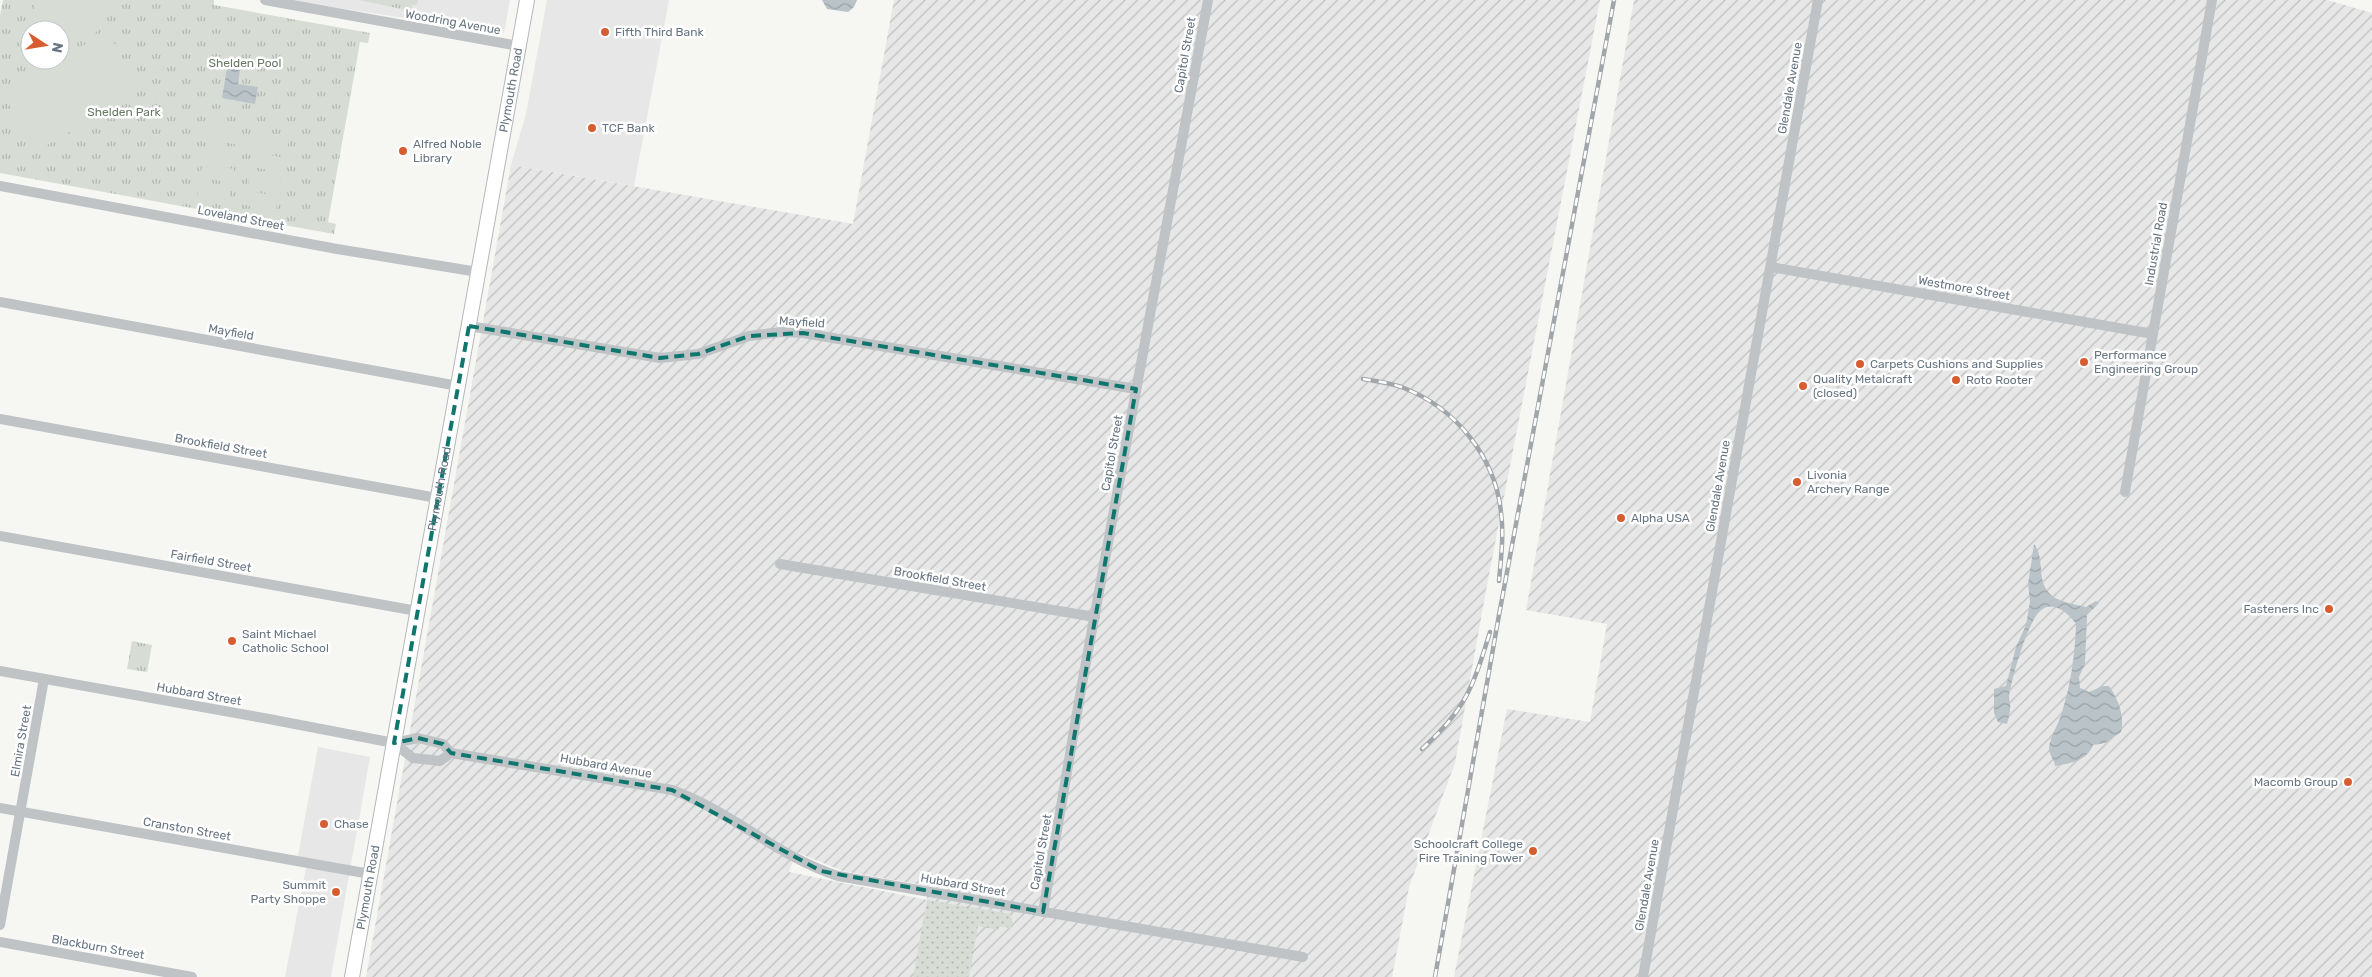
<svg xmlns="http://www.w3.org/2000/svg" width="2372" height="977" font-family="Rubik,sans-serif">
  <defs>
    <pattern id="industrial-furrows" width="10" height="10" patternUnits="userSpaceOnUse" patternTransform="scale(1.25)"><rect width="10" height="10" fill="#e6e7e6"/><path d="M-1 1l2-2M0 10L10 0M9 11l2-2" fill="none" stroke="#bec0c0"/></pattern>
    <pattern id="grass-dots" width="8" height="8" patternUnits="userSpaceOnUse" patternTransform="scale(1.25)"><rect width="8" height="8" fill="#d7dcd4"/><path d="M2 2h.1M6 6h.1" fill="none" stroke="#b2b7b1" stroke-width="1.8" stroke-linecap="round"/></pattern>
    <pattern id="park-tufts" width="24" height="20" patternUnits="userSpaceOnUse" patternTransform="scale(1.25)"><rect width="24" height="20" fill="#d7dcd4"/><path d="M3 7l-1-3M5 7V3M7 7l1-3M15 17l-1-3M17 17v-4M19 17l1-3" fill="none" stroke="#b2b7b1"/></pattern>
    <pattern id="water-waves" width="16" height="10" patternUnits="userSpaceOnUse" patternTransform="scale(1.25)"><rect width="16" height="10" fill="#b9c3c8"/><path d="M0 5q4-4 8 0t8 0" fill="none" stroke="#9aa3a8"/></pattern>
  </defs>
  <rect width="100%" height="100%" fill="#f6f6f3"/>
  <!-- built -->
  <g fill="#e6e7e6">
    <polygon points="285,0 510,0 504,33"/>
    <polygon points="547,0 669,0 634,186 511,165 526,114"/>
    <polygon points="318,747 370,757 331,977 285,977 307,863 297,861"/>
  </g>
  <!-- industrial -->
  <g fill="url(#industrial-furrows)" fill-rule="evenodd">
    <path d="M894,0H1600L1487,585L1455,763L1409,887L1392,977H366L511,165L853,224ZM796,852L843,871L928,886L927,900L789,872Z"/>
    <polygon points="1634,0 2327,0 2372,13 2372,977 1454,977 1507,709 1590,722 1607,624 1526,610"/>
  </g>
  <!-- grass -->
  <polygon fill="url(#grass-dots)" points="927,900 1010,914 1012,920 1011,928 999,926 999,930 978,926 969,977 913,977"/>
  <!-- park -->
  <g fill="url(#park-tufts)" fill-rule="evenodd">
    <path d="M3,0H214V5L370,33L368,43L360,42L328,222L336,224L334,234L0,173V15ZM30,30H60V60H30Z"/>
    <polygon points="359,0 418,0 417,5 412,5 411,11"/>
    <polygon points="132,641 152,645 147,672 127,669"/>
  </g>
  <!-- garden -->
  <g fill="#d7dcd4">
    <polygon points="33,0 105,0 105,22 89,40 68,42 60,40 60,30 40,30 38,28"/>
    <polygon points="108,32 140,91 35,152 1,90 56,60 60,60 60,58"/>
    <polygon points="210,125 241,130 238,145 207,139"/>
    <polygon points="258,133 289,139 286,153 255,148"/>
    <polygon points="207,144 238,150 235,164 204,158"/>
    <polygon points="254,152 285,158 282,172 251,167"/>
    <polygon points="203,163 234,169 231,183 200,177"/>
    <polygon points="251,172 281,177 279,191 248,186"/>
    <polygon points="200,182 231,188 228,202 197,196"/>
    <polygon points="247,191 278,196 276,211 245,205"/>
  </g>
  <!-- water -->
  <g fill="url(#water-waves)">
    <polygon points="822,0 857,0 854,7 848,12 827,9"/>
    <polygon points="227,68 240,70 238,84 258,87 255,104 222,98"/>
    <path d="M2034,544C2040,552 2040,559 2041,569C2042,600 2061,601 2086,607L2096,601L2099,603L2087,615L2085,664L2079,677L2080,688L2089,692L2103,686H2109C2118,699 2125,716 2121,732L2105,743L2093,745C2087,761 2071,763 2055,766C2055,760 2049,755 2049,748C2050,736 2059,724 2062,712C2071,683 2075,655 2076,624C2069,614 2054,600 2041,610C2028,620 2011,680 2009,697C2009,701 2011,705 2010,709C2010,714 2008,719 2007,724L1998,722L1994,713V689L2006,686L2016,647L2026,625L2030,602L2028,584Z"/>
  </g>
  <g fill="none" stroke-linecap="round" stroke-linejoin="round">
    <!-- secondary casing -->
    <g stroke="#b4b8bc" stroke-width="16">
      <g id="secondary">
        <path id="s1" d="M352,977L527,0"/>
      </g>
    </g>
    <!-- minor -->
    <g stroke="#bfc3c6" stroke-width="10">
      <polyline points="265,0 519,46"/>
      <polyline points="0,186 337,249 478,272"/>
      <polyline points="1771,267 2153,334"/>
      <polyline points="0,302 458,386"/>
      <polyline points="469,326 660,358 698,354 749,336 781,332 803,333 1136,389"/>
      <polyline points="0,419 437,498"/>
      <polyline points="2125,492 2212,0"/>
      <polyline points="0,536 417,611"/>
      <polyline points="780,564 1095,617"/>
      <path d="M0,671L269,719L394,743L418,738L443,744L451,753L672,790C731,811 778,857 838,876L1303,957"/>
      <polyline points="394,743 413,758 440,761 451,753"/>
      <polyline points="0,808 370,874"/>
      <polyline points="1043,912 1082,684 1208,0"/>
      <polyline points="0,925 44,679"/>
      <polyline points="0,942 192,977"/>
      <polyline points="1643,977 1818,0"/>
    </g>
    <!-- secondary -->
    <use href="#secondary" stroke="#fff" stroke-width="14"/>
    <!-- rail casing -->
    <g stroke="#a1a6ab" stroke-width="4.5">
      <g id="rail">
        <path d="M1363,379C1376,381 1391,383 1404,388C1455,408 1495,456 1501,512C1504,535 1501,558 1499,581"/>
        <path d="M1422,749C1466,709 1473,687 1490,632"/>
        <polyline points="1435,977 1499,615 1614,0"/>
      </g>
    </g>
    <!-- rail -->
    <use href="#rail" stroke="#fff" stroke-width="2.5" stroke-dasharray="8" stroke-linecap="butt"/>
  </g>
  <!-- marked area -->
  <path fill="none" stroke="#0f766e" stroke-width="4" stroke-dasharray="10 6" stroke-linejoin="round" d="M469,326L660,358L698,354L749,336L803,333L1136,389L1043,912L821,871L672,790L451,753L443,744L418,738L394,743Z"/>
  <!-- markers -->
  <g fill="#d75d31" stroke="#fff" stroke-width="2">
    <circle cx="605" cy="32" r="5"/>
    <circle cx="592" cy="128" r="5"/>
    <circle cx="403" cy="151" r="5"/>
    <circle cx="2084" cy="362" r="5"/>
    <circle cx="1860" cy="364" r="5"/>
    <circle cx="1956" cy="380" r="5"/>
    <circle cx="1803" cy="386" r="5"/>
    <circle cx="1797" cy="482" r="5"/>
    <circle cx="1621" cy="518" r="5"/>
    <circle cx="2329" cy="609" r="5"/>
    <circle cx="232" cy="641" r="5"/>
    <circle cx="2348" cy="782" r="5"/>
    <circle cx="324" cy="824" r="5"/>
    <circle cx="1533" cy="851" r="5"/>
    <circle cx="336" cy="892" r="5"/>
  </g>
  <g text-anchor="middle" stroke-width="5" stroke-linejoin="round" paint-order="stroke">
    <!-- street labels -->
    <g font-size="12" fill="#677582" stroke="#fff">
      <text transform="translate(453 22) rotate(10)" y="4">Woodring Avenue</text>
      <text transform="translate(1185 55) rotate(-80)" y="4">Capitol Street</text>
      <text transform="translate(1790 88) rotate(-80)" y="4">Glendale Avenue</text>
      <text dy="4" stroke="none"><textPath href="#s1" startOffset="901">Plymouth Road</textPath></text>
      <text transform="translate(241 218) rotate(11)" y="4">Loveland Street</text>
      <text transform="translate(2156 244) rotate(-80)" y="4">Industrial Road</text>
      <text transform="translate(1964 288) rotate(10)" y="4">Westmore Street</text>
      <text transform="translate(802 322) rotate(4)" y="4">Mayfield</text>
      <text transform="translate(231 332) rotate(10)" y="4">Mayfield</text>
      <text transform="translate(221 446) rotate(10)" y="4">Brookfield Street</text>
      <text transform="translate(1112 453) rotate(-80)" y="4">Capitol Street</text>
      <text transform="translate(1718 486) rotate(-80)" y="4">Glendale Avenue</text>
      <text dy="4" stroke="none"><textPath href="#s1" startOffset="496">Plymouth Road</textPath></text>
      <text transform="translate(211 561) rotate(10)" y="4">Fairfield Street</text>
      <text transform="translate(940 579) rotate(10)" y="4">Brookfield Street</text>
      <text transform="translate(199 694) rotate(10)" y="4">Hubbard Street</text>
      <text transform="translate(21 741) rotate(-80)" y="4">Elmira Street</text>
      <text transform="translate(606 766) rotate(10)" y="4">Hubbard Avenue</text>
      <text transform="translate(187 829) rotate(10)" y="4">Cranston Street</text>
      <text transform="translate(1041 852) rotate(-80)" y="4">Capitol Street</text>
      <text transform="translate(963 885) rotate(10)" y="4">Hubbard Street</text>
      <text transform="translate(1647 885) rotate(-80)" y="4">Glendale Avenue</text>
      <text dy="4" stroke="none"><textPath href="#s1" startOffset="91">Plymouth Road</textPath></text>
      <text transform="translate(98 947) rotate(10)" y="4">Blackburn Street</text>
    </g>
    <!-- poi labels -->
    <g font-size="12" fill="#677582" stroke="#fff" text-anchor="start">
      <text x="615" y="36">Fifth Third Bank</text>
      <text x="602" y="132">TCF Bank</text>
      <text x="413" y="148">Alfred Noble<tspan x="413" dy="14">Library</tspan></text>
      <text x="2094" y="359">Performance<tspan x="2094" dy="14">Engineering Group</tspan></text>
      <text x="1870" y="368">Carpets Cushions and Supplies</text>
      <text x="1813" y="383">Quality Metalcraft<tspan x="1813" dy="14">(closed)</tspan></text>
      <text x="1966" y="384">Roto Rooter</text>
      <text x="1807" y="479">Livonia<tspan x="1807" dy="14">Archery Range</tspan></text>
      <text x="1631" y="522">Alpha USA</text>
      <text x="2319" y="613" text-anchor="end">Fasteners Inc</text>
      <text x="242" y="638">Saint Michael<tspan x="242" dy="14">Catholic School</tspan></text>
      <text x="2338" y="786" text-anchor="end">Macomb Group</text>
      <text x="334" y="828">Chase</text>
      <text x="1523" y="848" text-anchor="end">Schoolcraft College<tspan x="1523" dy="14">Fire Training Tower</tspan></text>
      <text x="326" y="889" text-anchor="end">Summit<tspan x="326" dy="14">Party Shoppe</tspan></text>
    </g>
    <!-- park labels -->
    <g font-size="12" fill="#697965" stroke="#fff">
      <text x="245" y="67">Shelden Pool</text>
      <text x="124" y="116">Shelden Park</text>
    </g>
  </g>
  <!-- north arrow -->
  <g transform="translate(45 45) rotate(102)"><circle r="24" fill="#ffffff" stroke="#c2c8cd"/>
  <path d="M0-4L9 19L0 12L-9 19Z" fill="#d75d31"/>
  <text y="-8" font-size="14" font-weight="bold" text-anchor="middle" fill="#677582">N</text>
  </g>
</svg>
